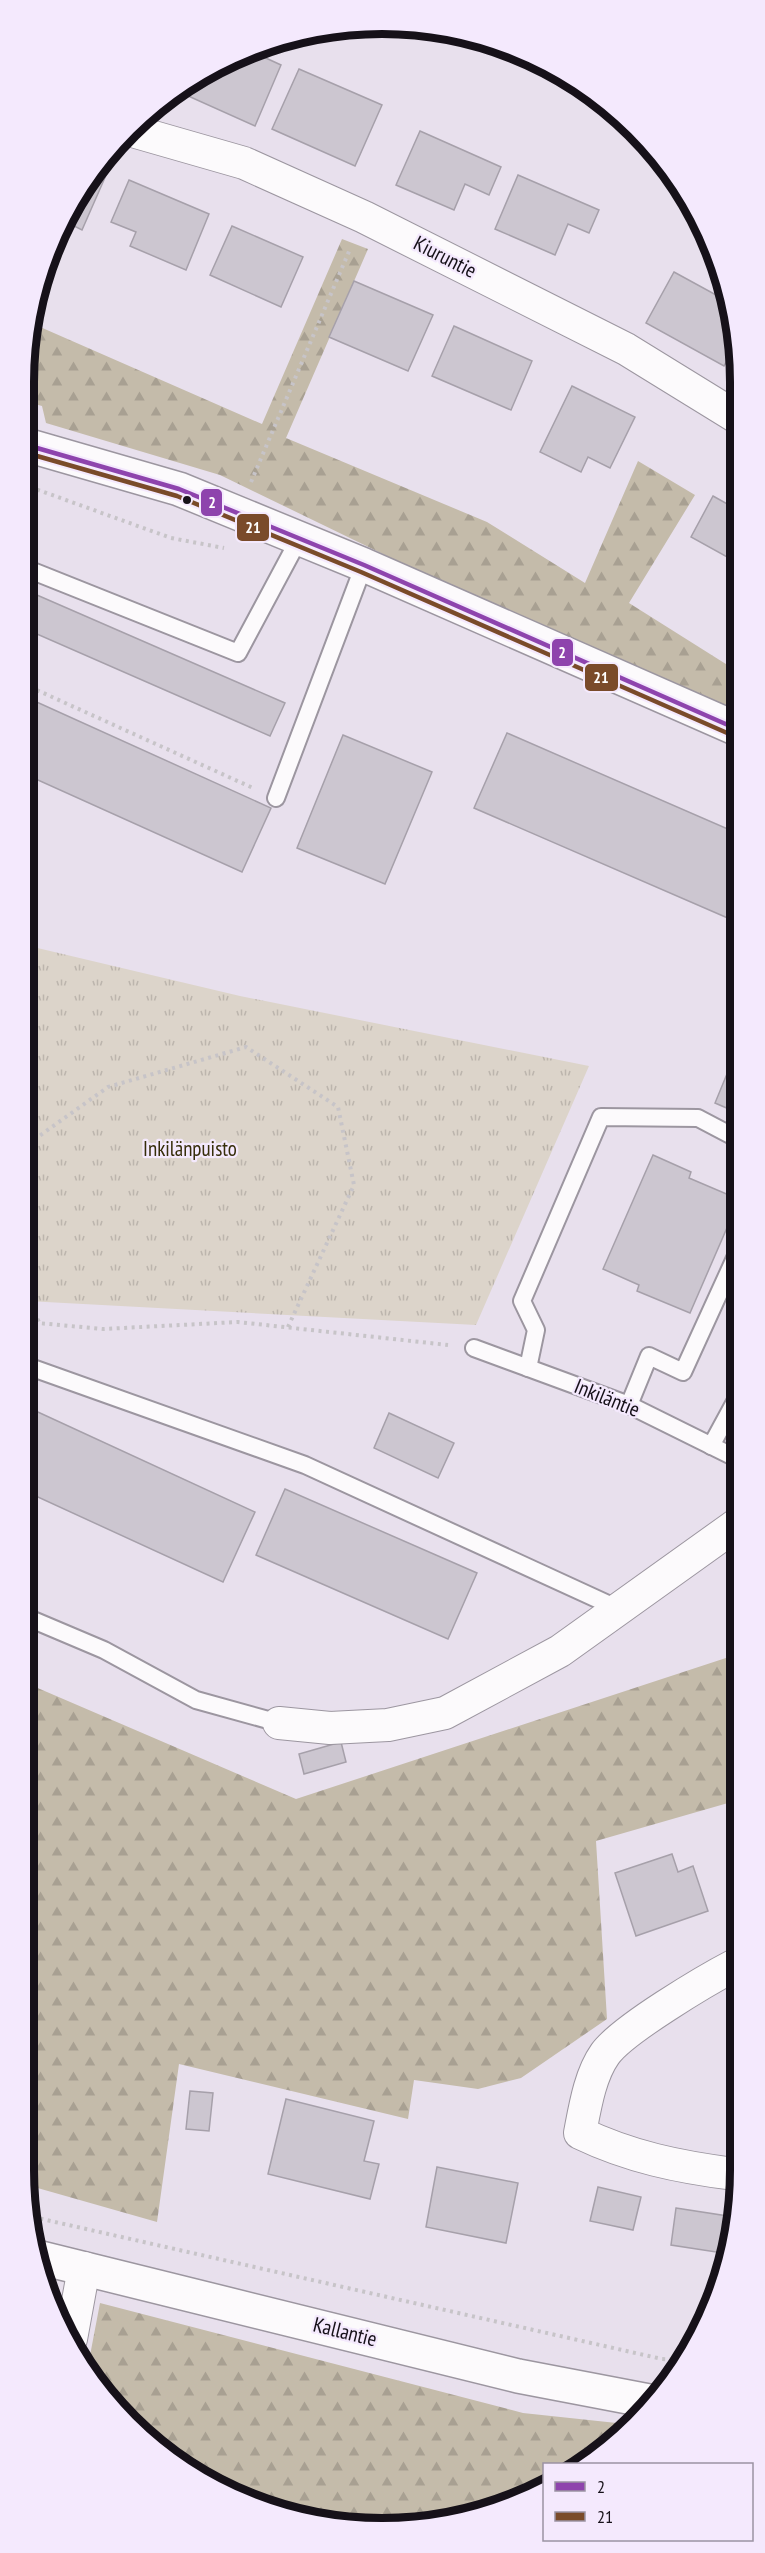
<svg xmlns="http://www.w3.org/2000/svg" width="765" height="2553" font-family="'PT Sans Narrow',sans-serif">
  <defs>
    <pattern id="forest-firs" width="22" height="20" patternUnits="userSpaceOnUse" patternTransform="scale(1.5)"><rect width="22" height="20" fill="#c4bbaa"/><path d="M5 1l3.5 6h-7zM16 11l3.5 6h-7z" fill="#a8a092"/></pattern>
    <pattern id="park-tufts" width="24" height="20" patternUnits="userSpaceOnUse" patternTransform="scale(1.5)"><rect width="24" height="20" fill="#dcd4ca"/><path d="M3 7l-1-3M5 7V3M7 7l1-3M15 17l-1-3M17 17v-4M19 17l1-3" fill="none" stroke="#bcb5ad"/></pattern>
  </defs>
  <rect width="100%" height="100%" fill="#e8e0ed"/>
  <!-- forest -->
  <g fill="url(#forest-firs)">
    <polygon points="342,239 368,249 286,438 487,522 585,583 638,461 695,495 629,603 737,671 737,712 453,588 220,475 46,423 42,406 31,403 31,323 262,424"/>
    <polygon points="735,1655 735,1801 596,1841 607,2019 521,2078 478,2089 414,2080 408,2119 179,2064 157,2222 27,2185 24,2170 26,1683 296,1799"/>
    <polygon points="100,2303 523,2413 626,2424 586,2464 544,2464 544,2485 475,2517 336,2526 224,2492 113,2407 88,2366"/>
  </g>
  <!-- park -->
  <polygon fill="url(#park-tufts)" points="29,946 240,996 589,1066 476,1325 27,1301"/>
  <!-- building -->
  <g fill="#ccc6d0" stroke="#a6a0aa" stroke-width="1.5">
    <polygon points="257,54 281,65 255,126 177,91 184,84"/>
    <polygon points="299,69 382,105 355,166 272,129"/>
    <polygon points="420,131 501,167 489,195 465,184 454,210 396,185"/>
    <polygon points="98,169 107,173 82,230 68,223 85,183"/>
    <polygon points="518,175 599,210 589,233 568,224 555,255 495,229"/>
    <polygon points="129,180 209,214 186,270 130,246 136,232 111,222"/>
    <polygon points="232,226 303,257 281,307 210,275"/>
    <polygon points="674,272 729,302 738,342 724,366 646,323"/>
    <polygon points="354,281 433,315 408,371 329,337"/>
    <polygon points="454,326 532,361 511,410 432,376"/>
    <polygon points="572,386 635,417 610,468 588,457 581,472 540,452"/>
    <polygon points="713,496 738,510 738,563 691,537"/>
    <polygon points="30,592 285,703 270,736 30,631"/>
    <polygon points="30,699 271,808 242,872 29,776"/>
    <polygon points="507,733 737,833 737,922 474,808"/>
    <polygon points="343,735 432,772 385,884 297,848"/>
    <polygon points="736,1052 736,1112 715,1103"/>
    <polygon points="653,1155 691,1172 689,1178 736,1198 736,1207 690,1313 637,1291 639,1285 603,1269"/>
    <polygon points="27,1407 255,1512 223,1582 27,1492"/>
    <polygon points="389,1413 454,1443 438,1478 374,1448"/>
    <polygon points="285,1489 477,1573 448,1639 256,1555"/>
    <polygon points="341,1742 346,1762 304,1774 299,1754"/>
    <polygon points="672,1854 678,1872 693,1866 708,1911 636,1936 615,1873"/>
    <polygon points="190,2091 213,2093 209,2131 186,2129"/>
    <polygon points="286,2099 374,2121 364,2161 379,2164 370,2199 268,2174"/>
    <polygon points="437,2167 518,2183 506,2243 426,2227"/>
    <polygon points="598,2187 641,2197 633,2230 590,2221"/>
    <polygon points="676,2208 734,2217 729,2254 671,2245"/>
  </g>
  <g fill="none" stroke-linecap="round" stroke-linejoin="round">
    <!-- lane casing -->
    <g stroke="#9c96a0" stroke-width="20">
      <g id="lane">
        <polyline points="30,570 238,653 299,539"/>
        <polyline points="276,798 364,565"/>
        <polyline points="474,1348 629,1405 736,1458"/>
        <polyline points="27,1366 305,1465 621,1610"/>
        <polyline points="528,1368 536,1330 522,1301 601,1117 698,1118 736,1138"/>
        <polyline points="629,1405 649,1356 683,1372 736,1256"/>
        <polyline points="711,1446 736,1400"/>
        <polyline points="26,1617 104,1650 196,1700 279,1723"/>
      </g>
    </g>
    <!-- street casing -->
    <g stroke="#9c96a0" stroke-width="34">
      <g id="street">
        <polyline points="136,132 244,163 364,217 626,349 738,418"/>
        <polyline points="279,1723 330,1728 388,1725 445,1713 560,1651 736,1525"/>
        <path d="M734,2174C679,2167 630,2157 580,2133C585,2107 590,2075 605,2054C622,2030 706,1980 735,1965"/>
        <polyline points="71,2339 84,2268"/>
      </g>
    </g>
    <!-- secondary casing -->
    <g stroke="#9c96a0" stroke-width="36">
      <g id="secondary">
        <polyline points="30,446 179,489 364,565 737,729"/>
        <polyline points="41,2258 518,2376 649,2401"/>
      </g>
    </g>
    <!-- path -->
    <g stroke="#c7c4c8" stroke-width="4" stroke-dasharray="3 4.5" stroke-linecap="butt">
      <polyline points="251,482 350,249"/>
      <polyline points="30,487 171,538 224,548"/>
      <polyline points="30,687 253,788"/>
      <polyline points="28,1144 108,1087 246,1047 338,1107 354,1185 287,1329"/>
      <polyline points="27,1299 39,1322"/>
      <polyline points="27,1322 103,1329 238,1322 448,1345"/>
      <polyline points="33,2217 662,2359 685,2360"/>
    </g>
    <!-- lane -->
    <use href="#lane" stroke="#fcfafc" stroke-width="16"/>
    <!-- street -->
    <use href="#street" stroke="#fcfafc" stroke-width="32"/>
    <!-- secondary -->
    <use href="#secondary" stroke="#fcfafc" stroke-width="33"/>
    <!-- bus-1 casing -->
    <g stroke="#f4e9fd" stroke-width="9">
      <polyline id="bus-1" points="30,446 179,489 364,565 737,729"/>
    </g>
    <!-- bus-2 casing -->
    <g stroke="#f4e9fd" stroke-width="9">
      <polyline id="bus-2" points="30,454 177,496 361,572 734,736"/>
    </g>
    <!-- bus-1 -->
    <use href="#bus-1" stroke="#8e44ad" stroke-width="4.5"/>
    <!-- bus-2 -->
    <use href="#bus-2" stroke="#7a4b2a" stroke-width="4.5"/>
  </g>
  <!-- markers -->
  <circle fill="#161119" stroke="#f4e9fd" stroke-width="2" cx="187" cy="500" r="5"/>
  <g text-anchor="middle" stroke-width="4.5" stroke-linejoin="round" paint-order="stroke">
    <!-- street labels -->
    <g font-size="21" fill="#161119" stroke="#f4e9fd">
      <text transform="translate(445 257) rotate(27)" y="7">Kiuruntie</text>
      <text transform="translate(607 1398) rotate(22)" y="7">Inkiläntie</text>
      <text transform="translate(345 2332) rotate(14)" y="7">Kallantie</text>
    </g>
    <!-- park labels -->
    <g font-size="21" fill="#362d0a" stroke="#f4e9fd">
      <text x="190" y="1156">Inkilänpuisto</text>
    </g>
  </g>
  <!-- crop -->
  <path d="M0 0H765V2553H0ZM382 34H382A348 348 0 0 1 730 382V2170A348 348 0 0 1 382 2518H382A348 348 0 0 1 34 2170V382A348 348 0 0 1 382 34Z" fill="#f4e9fd" fill-rule="evenodd"/>
  <path fill="none" stroke="#161119" stroke-width="8" d="M382 34H382A348 348 0 0 1 730 382V2170A348 348 0 0 1 382 2518H382A348 348 0 0 1 34 2170V382A348 348 0 0 1 382 34Z"/>
  <g stroke="#f4e9fd" stroke-width="2">
    <rect x="200" y="488" width="23" height="29" rx="6" fill="#8e44ad"/>
    <rect x="236" y="513" width="34" height="29" rx="6" fill="#7a4b2a"/>
    <rect x="551" y="638" width="23" height="29" rx="6" fill="#8e44ad"/>
    <rect x="584" y="663" width="35" height="29" rx="6" fill="#7a4b2a"/>
  </g>
  <g font-size="16" text-anchor="middle" font-weight="bold" fill="#fff">
    <text x="212" y="508">2</text>
    <text x="253" y="533">21</text>
    <text x="562" y="658">2</text>
    <text x="601" y="683">21</text>
  </g>
  <!-- legend -->
  <rect x="543" y="2463" width="210" height="78" fill="#f4e9fd" stroke="#9b93a2" stroke-width="1.5"/>
  <rect x="555" y="2482" width="30" height="9" fill="#8e44ad" stroke="#9b93a2" stroke-width="1.5"/>
  <text x="597" y="2493" font-size="18" fill="#161119">2</text>
  <rect x="555" y="2512" width="30" height="9" fill="#7a4b2a" stroke="#9b93a2" stroke-width="1.5"/>
  <text x="597" y="2523" font-size="18" fill="#161119">21</text>
</svg>
